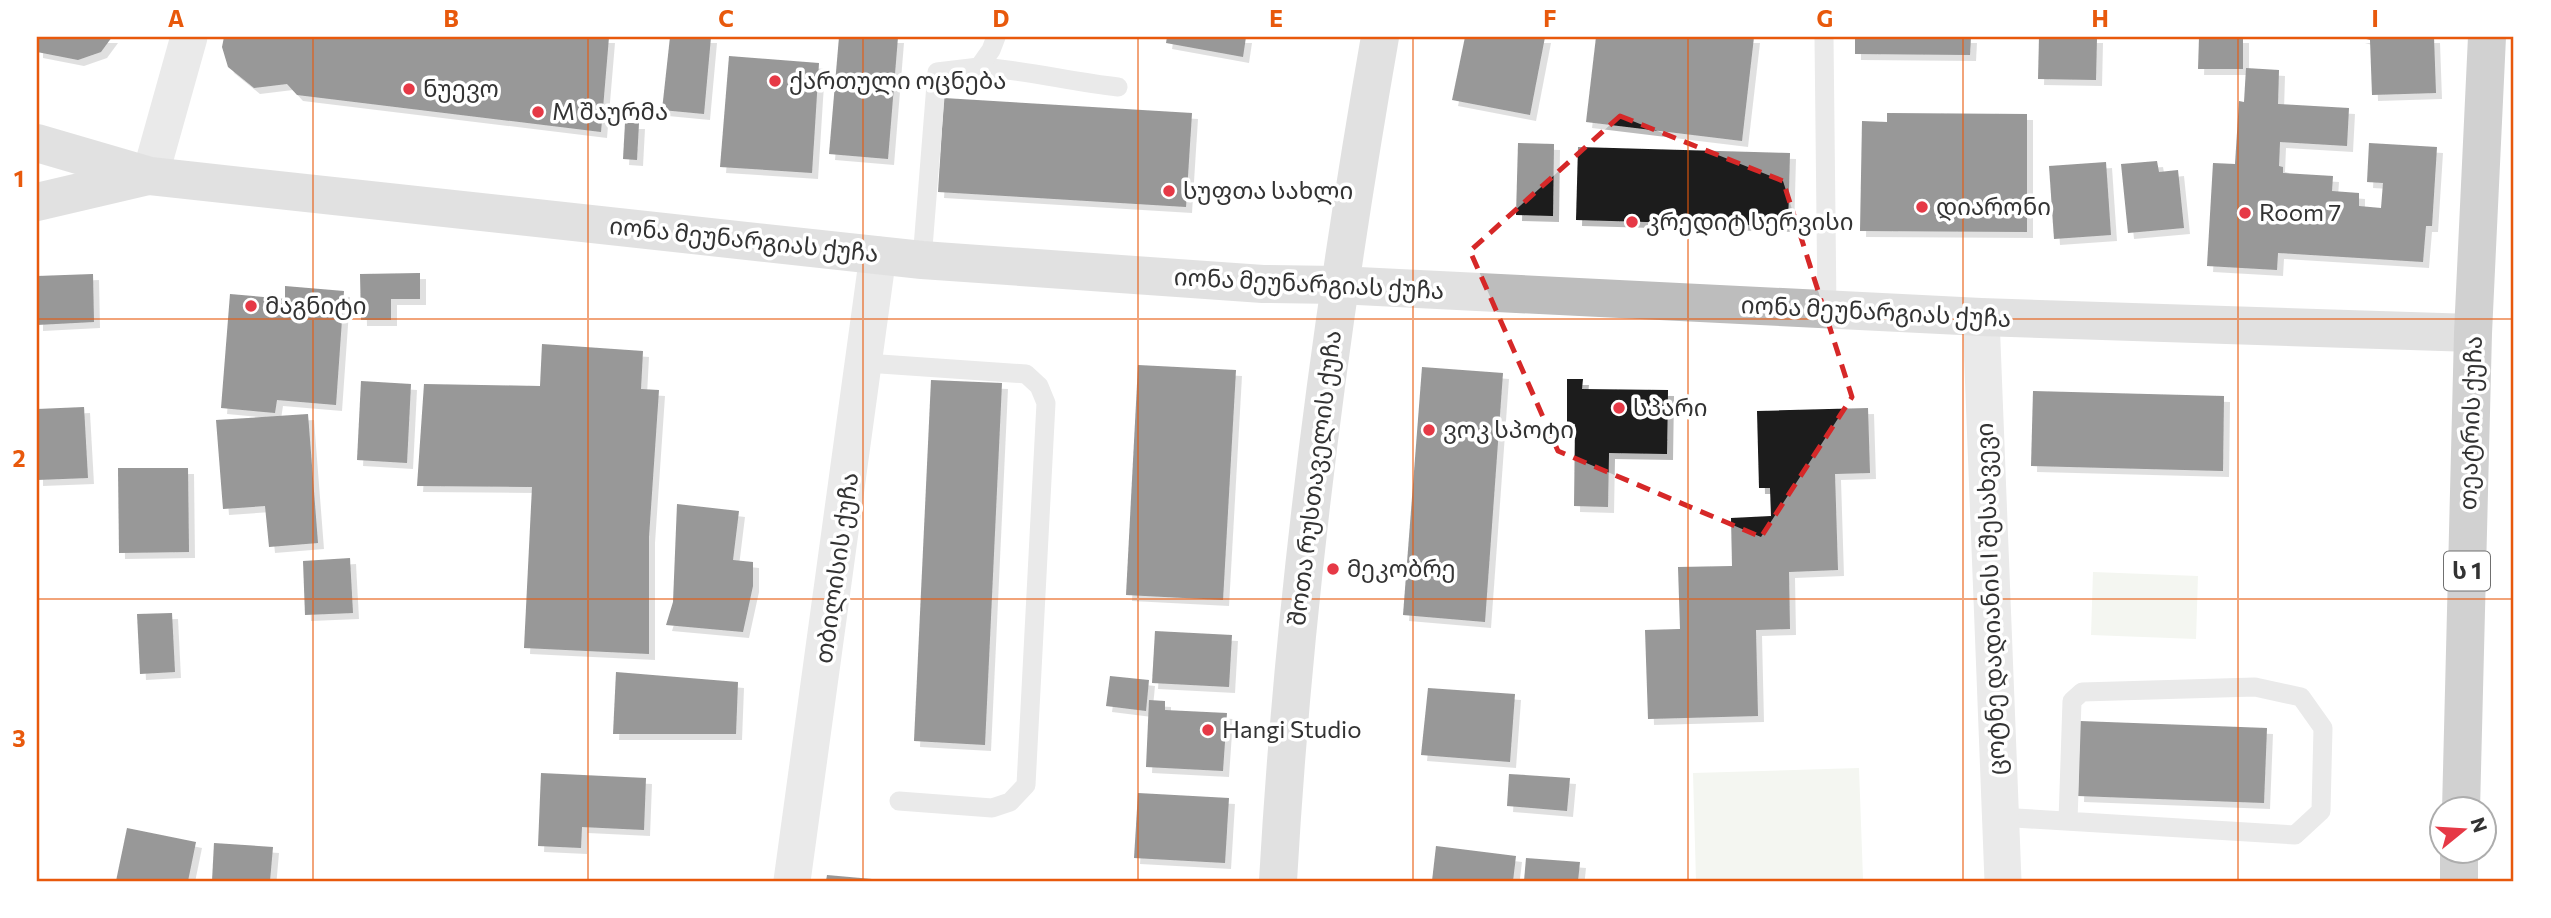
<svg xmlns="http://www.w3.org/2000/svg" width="2551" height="918" font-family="Commissioner,'Noto Sans Georgian',sans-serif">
  <defs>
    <filter id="shadow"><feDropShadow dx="6" dy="6" stdDeviation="0" flood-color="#0004"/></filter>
  </defs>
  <rect width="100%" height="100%" fill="#fff"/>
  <!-- green -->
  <g fill="#e6ecdf">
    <polygon points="2093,572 2198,576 2196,639 2091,635"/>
    <polygon points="1859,768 1863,879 1696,881 1693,773"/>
  </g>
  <!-- building -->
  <g fill="#1a1a1a" filter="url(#shadow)">
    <polygon points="37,37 112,37 101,52 78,60 37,52"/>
    <polygon points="224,37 609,37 601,132 297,95 287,84 254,88 228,67 222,47"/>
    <polygon points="670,37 711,37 704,114 662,110"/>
    <polygon points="839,37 898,37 888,159 829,154"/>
    <polygon points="1167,37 1246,37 1243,57 1166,43"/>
    <polygon points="1465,37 1545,37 1530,115 1452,100"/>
    <polygon points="1596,37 1754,37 1742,141 1586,122"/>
    <polygon points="1855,37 1971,37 1970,55 1855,54"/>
    <polygon points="2039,37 2097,37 2096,80 2038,79"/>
    <polygon points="2199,37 2243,37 2243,69 2198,69"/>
    <polygon points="2359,37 2434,37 2436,93 2372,95 2370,40"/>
    <polygon points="729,56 819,63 812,173 720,167"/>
    <polygon points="2246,68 2279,70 2278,104 2349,108 2347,146 2280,142 2279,166 2283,167 2283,173 2333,176 2332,191 2359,193 2359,206 2381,208 2383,183 2367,182 2369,143 2437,147 2432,226 2426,226 2423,262 2278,253 2277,270 2207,266 2213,163 2235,164 2239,101 2244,102"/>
    <polygon points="944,98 1192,113 1186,207 938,192"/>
    <polygon points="1887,113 2027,114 2027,232 1860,231 1862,121 1887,122"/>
    <polygon points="625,123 639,123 637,160 623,159"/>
    <polygon points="1518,143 1554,144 1553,216 1516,215"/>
    <polygon points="1578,147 1790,153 1788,226 1576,220"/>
    <polygon points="2157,161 2159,172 2178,170 2184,228 2128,233 2121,164"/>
    <polygon points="2106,162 2111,235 2054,239 2049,166"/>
    <polygon points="420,273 420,299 391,299 391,320 361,320 360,274"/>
    <polygon points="93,274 94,322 37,325 37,276"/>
    <polygon points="285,286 344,291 336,405 277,400 275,413 221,408 230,294 285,299"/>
    <polygon points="542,344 643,351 641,389 659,390 649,537 649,654 524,648 532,487 417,486 424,384 540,386"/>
    <polygon points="1138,365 1236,370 1223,600 1126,595"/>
    <polygon points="1422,367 1503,373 1485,622 1403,615"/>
    <polygon points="1567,379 1583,379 1582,389 1668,390 1667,454 1609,453 1608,507 1574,506 1575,424 1567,423"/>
    <polygon points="931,380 1002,383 985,745 914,741"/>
    <polygon points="361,381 411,384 407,463 357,460"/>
    <polygon points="2033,391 2224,396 2223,471 2031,466"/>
    <polygon points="84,407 88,478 37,480 37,409"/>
    <polygon points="1868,408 1870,473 1835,474 1838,570 1789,572 1790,629 1756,630 1758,716 1648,719 1645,630 1680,629 1678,567 1732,566 1731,518 1771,516 1770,488 1759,488 1757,411"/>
    <polygon points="308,414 318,543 269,547 265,506 223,509 216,420"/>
    <polygon points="118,468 188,468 189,552 119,553"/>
    <polygon points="677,504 739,511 733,560 753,562 753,586 743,632 666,625 673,602"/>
    <polygon points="350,558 353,613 305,615 303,561"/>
    <polygon points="172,613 175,672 140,674 137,614"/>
    <polygon points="1155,631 1232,635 1229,687 1152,683"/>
    <polygon points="616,672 738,682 736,734 613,734"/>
    <polygon points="1110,676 1149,680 1146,711 1106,706"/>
    <polygon points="1428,688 1515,694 1510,762 1421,755"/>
    <polygon points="1149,700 1165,701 1165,710 1227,713 1223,771 1146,767"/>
    <polygon points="2080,721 2267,728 2264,803 2078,796"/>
    <polygon points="541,773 646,778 644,830 582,827 581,848 538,846"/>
    <polygon points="1509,774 1570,778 1567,811 1507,806"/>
    <polygon points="1138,793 1229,798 1225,863 1134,858"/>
    <polygon points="127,828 196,842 188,881 116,881"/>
    <polygon points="214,843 273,847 270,881 212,881"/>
    <polygon points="1436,846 1516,856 1513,881 1432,881"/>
    <polygon points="1526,858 1580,862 1578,881 1524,881"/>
    <polygon points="827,875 872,879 872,881 826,881"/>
  </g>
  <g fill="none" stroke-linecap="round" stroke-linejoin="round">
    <!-- lane -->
    <g stroke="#d0d0d0" stroke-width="19">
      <polyline points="1824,37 1827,310"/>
      <path d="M979,67C1026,70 1071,82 1118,87"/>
      <polyline points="922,260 937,72 979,67 991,50 996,37"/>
      <polyline points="866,363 1026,374 1039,386 1046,403 1026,785 1010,802 992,808 899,801"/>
      <polyline points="1999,817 2295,835 2321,811 2323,728 2301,697 2255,687 2082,692 2072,701 2068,821"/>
    </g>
    <!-- street -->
    <g stroke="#d0d0d0" stroke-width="37">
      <polyline points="150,176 189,37"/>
      <polyline points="1981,317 2003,881"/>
      <polyline points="792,881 878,255"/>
    </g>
    <!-- secondary -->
    <g stroke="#bdbdbd" stroke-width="38">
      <polyline points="37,143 150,176 922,260 1263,284 1338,285 1981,317 2473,333"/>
      <polyline points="37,202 148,176"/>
      <path d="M1278,881C1294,597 1331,317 1380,37"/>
    </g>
    <!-- highway -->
    <g stroke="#9a9a9a" stroke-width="38">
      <polyline points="2461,810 2473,333 2487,37"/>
      <polyline points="2459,881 2459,852"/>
    </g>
  </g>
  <!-- marked area -->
  <path d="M0 0H2551V918H0ZM1620,116L1783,181L1852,397L1761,537L1558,451L1470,251Z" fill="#fff" fill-opacity=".55" fill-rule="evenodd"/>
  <path fill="none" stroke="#d62828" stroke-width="5" stroke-dasharray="14 9" stroke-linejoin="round" d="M1620,116L1783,181L1852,397L1761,537L1558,451L1470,251Z"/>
  <!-- grid -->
  <path fill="none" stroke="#e8590c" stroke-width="2" stroke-opacity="0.55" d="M313,37V881M588,37V881M863,37V881M1138,37V881M1413,37V881M1688,37V881M1963,37V881M2238,37V881M37,319H2514M37,599H2514"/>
  <!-- markers -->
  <g fill="#e63946" stroke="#fff" stroke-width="2.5">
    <circle cx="775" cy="81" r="7"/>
    <circle cx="409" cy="89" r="7"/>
    <circle cx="538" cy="112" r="7"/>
    <circle cx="1169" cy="191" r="7"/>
    <circle cx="1922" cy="207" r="7"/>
    <circle cx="2245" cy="213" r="7"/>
    <circle cx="1632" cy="222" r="7"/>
    <circle cx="251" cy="306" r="7"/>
    <circle cx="1619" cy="408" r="7"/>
    <circle cx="1429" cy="430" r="7"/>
    <circle cx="1333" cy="569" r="7"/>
    <circle cx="1208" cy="730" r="7"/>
  </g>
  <g text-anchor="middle" stroke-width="7" stroke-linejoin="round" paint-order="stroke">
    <!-- shield labels -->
    <rect fill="#fff" stroke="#707070" stroke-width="2" x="2444" y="551.5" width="46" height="39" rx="5"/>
    <g font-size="23" font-weight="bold" fill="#333">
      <text x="2467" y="579">ს 1</text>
    </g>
    <!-- poi labels -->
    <g font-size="24" fill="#333" stroke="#fff" text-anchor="start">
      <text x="789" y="89">ქართული ოცნება</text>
      <text x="423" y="97">ნუევო</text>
      <text x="552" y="120">M შაურმა</text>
      <text x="1183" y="199">სუფთა სახლი</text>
      <text x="1936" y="215">დიარონი</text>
      <text x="2259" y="221">Room 7</text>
      <text x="1646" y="230">კრედიტ სერვისი</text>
      <text x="265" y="314">მაგნიტი</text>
      <text x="1633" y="416">სპარი</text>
      <text x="1443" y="438">ვოკ სპოტი</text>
      <text x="1347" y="577">მეკობრე</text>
      <text x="1222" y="738">Hangi Studio</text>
    </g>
    <!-- street labels -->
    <g font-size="24" fill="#333" stroke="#fff">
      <text transform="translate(744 240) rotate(6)" y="8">იონა მეუნარგიას ქუჩა</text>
      <text transform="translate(1309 284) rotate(3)" y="8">იონა მეუნარგიას ქუჩა</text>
      <text transform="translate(1876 312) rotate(3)" y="8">იონა მეუნარგიას ქუჩა</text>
      <text transform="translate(2471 423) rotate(-88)" y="8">თეატრის ქუჩა</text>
      <text transform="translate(1315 478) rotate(-83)" y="8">შოთა რუსთაველის ქუჩა</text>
      <text transform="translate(837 568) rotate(-82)" y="8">თბილისის ქუჩა</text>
      <text transform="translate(1991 599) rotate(-92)" y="8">ცოტნე დადიანის I შესახვევი</text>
    </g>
  </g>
  <!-- border -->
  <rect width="2551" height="918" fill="none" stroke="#ffffff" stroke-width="77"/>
  <!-- north arrow -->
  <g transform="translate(2463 830) rotate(72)"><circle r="33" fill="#ffffff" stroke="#adadad" stroke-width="2"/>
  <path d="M0-5L12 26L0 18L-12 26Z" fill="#e63946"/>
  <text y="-10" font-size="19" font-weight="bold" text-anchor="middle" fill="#333333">N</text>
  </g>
  <rect x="38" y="38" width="2474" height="842" fill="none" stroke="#e8590c" stroke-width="2.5"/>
  <g font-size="23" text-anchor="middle" font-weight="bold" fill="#e8590c">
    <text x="176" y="27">A</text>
    <text x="451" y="27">B</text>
    <text x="726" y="27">C</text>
    <text x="1001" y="27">D</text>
    <text x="1276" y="27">E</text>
    <text x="1550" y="27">F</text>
    <text x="1825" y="27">G</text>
    <text x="2100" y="27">H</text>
    <text x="2375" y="27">I</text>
    <text x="19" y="187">1</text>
    <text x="19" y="467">2</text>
    <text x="19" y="747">3</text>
  </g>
</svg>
